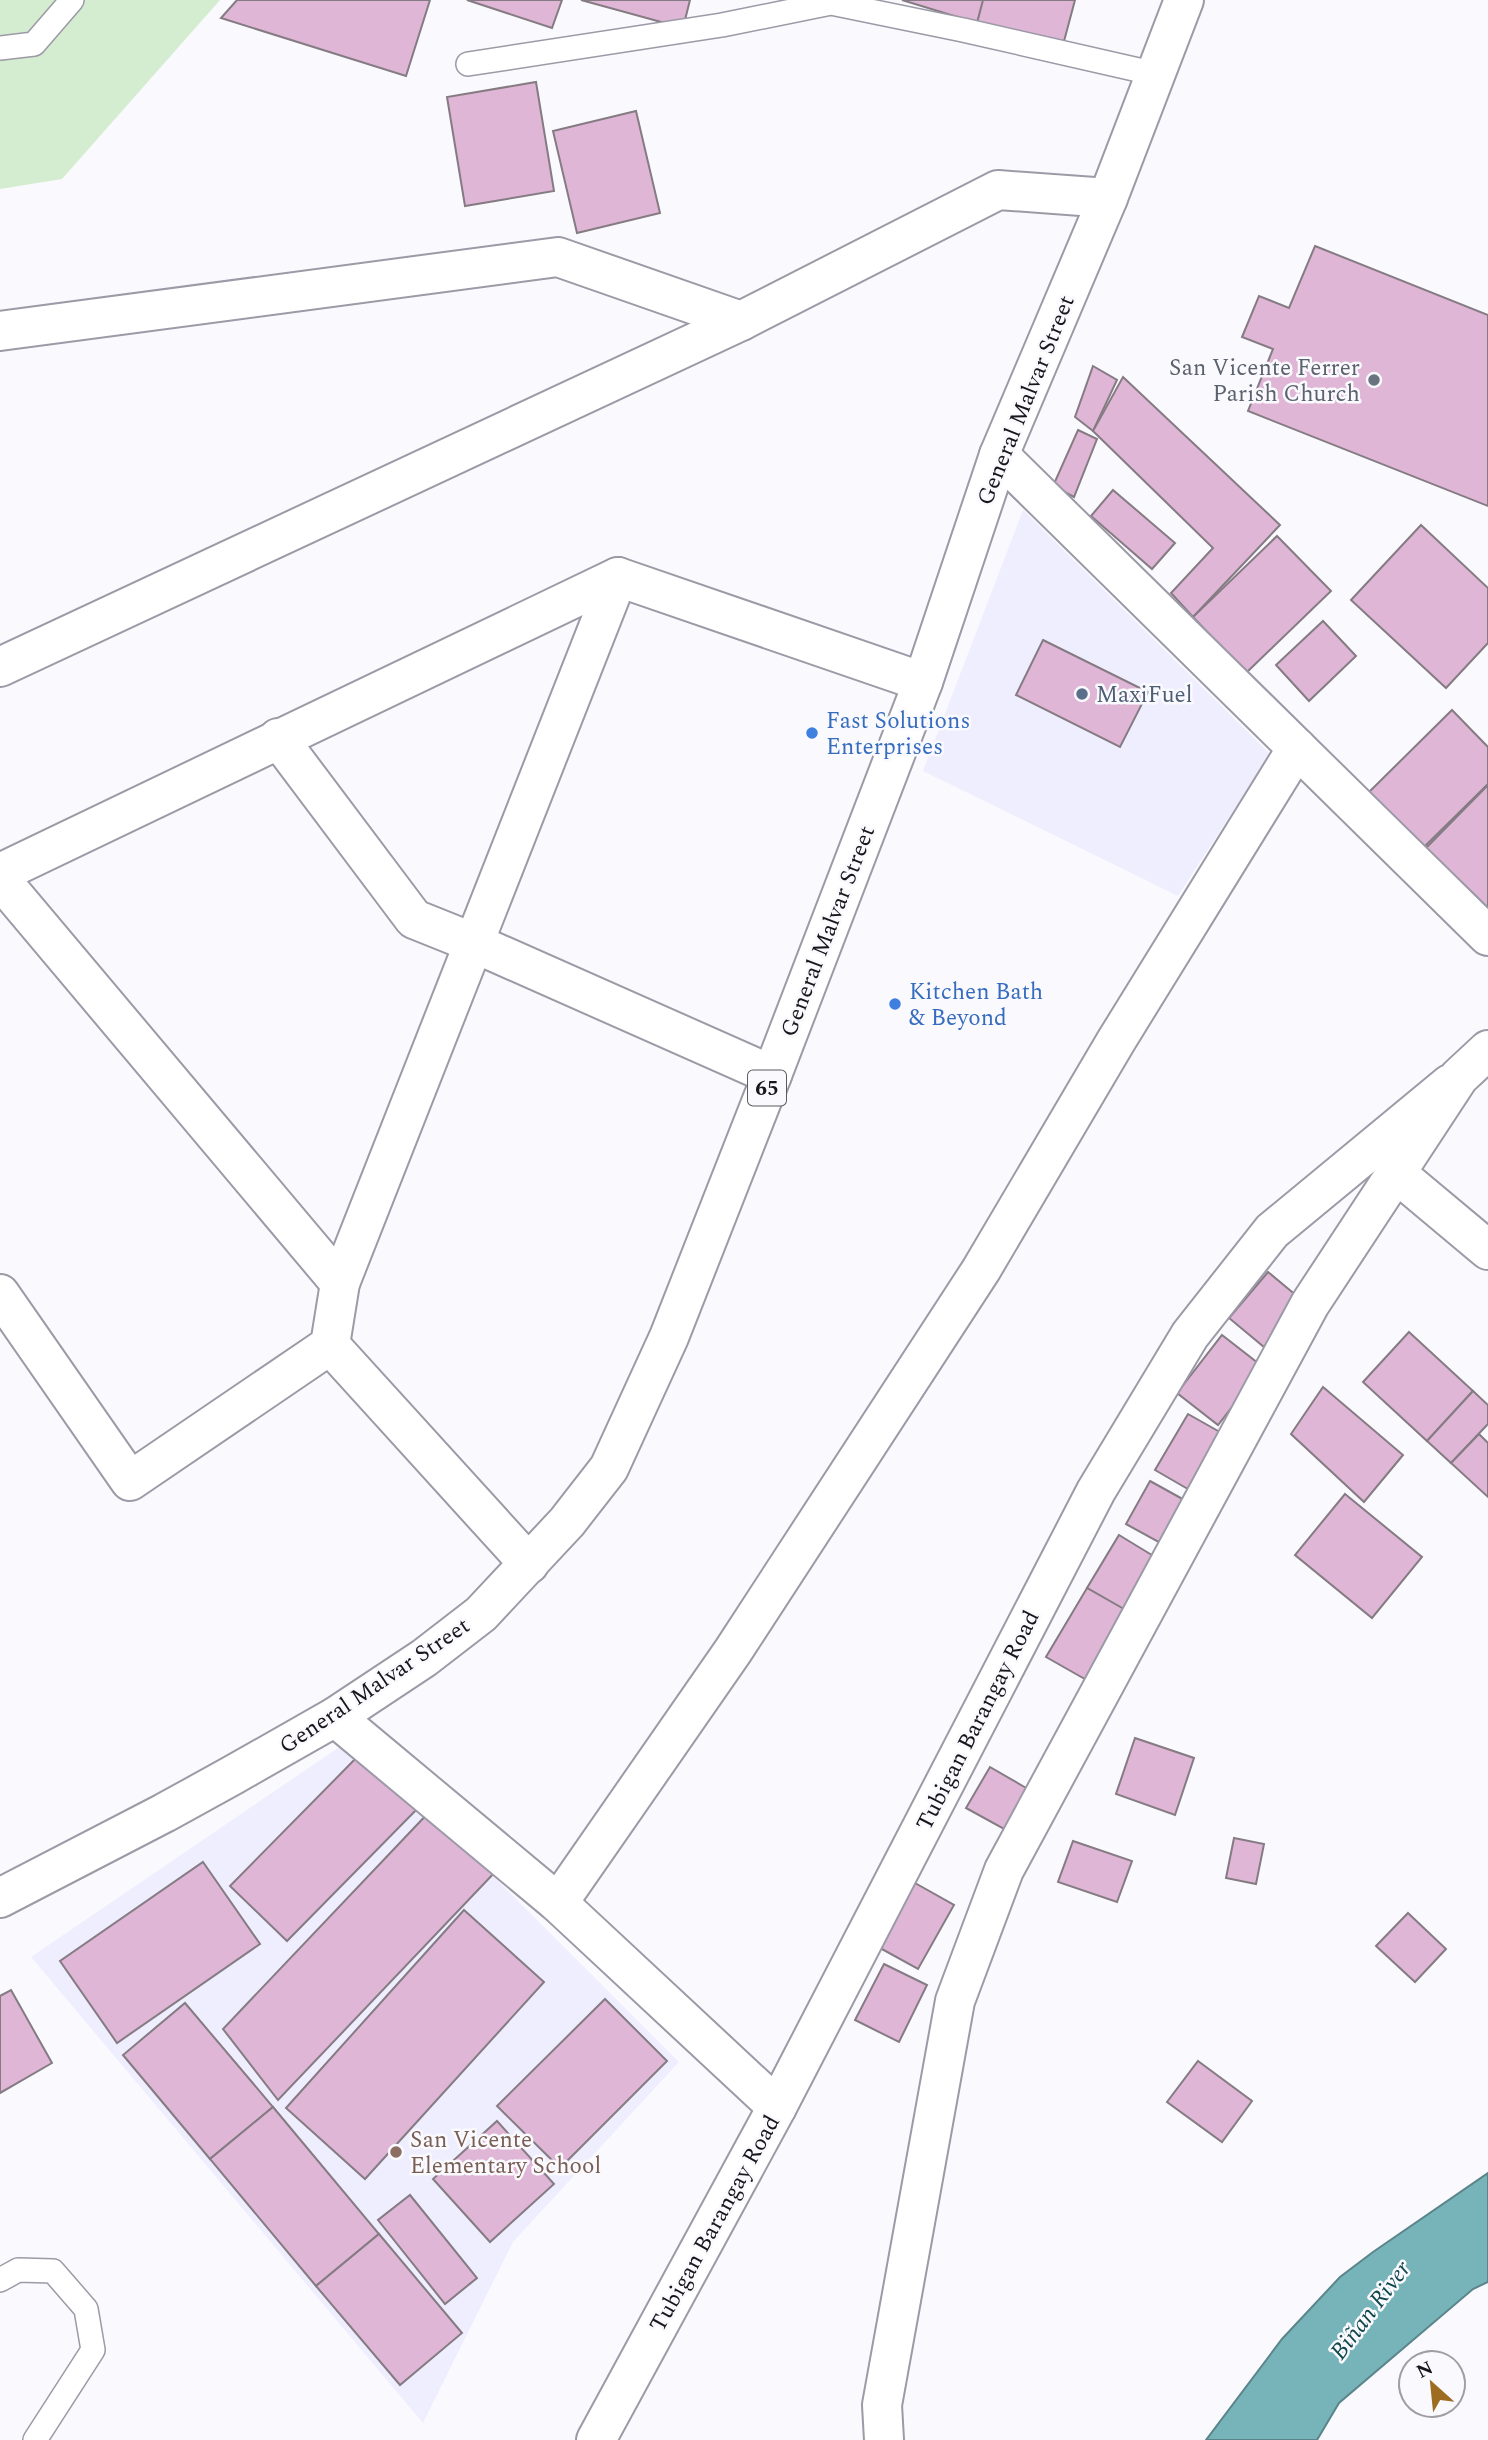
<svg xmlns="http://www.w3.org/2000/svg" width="1488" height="2440" font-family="Spectral,serif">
  <rect width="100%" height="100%" fill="#fafafe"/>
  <!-- built -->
  <g fill="#efeefe">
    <polygon points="1023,510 1270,754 1178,896 923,771"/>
    <polygon points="354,1737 679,2062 513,2242 423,2423 31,1957"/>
  </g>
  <!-- green -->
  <polygon fill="#d4ecd0" points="0,0 220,0 62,179 0,189"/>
  <!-- water -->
  <polygon fill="#77b4ba" stroke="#5a858a" stroke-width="2" points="1488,2173 1488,2282 1473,2289 1339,2403 1317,2440 1206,2440 1282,2339 1340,2277 1373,2252"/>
  <!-- building -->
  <g fill="#dfb6d6" stroke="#857b83" stroke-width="2">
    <polygon points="237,0 430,0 406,76 221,18"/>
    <polygon points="467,0 562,0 552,28"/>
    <polygon points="581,0 690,0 683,28"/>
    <polygon points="902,0 984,0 977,23"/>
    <polygon points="983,0 1075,0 1063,45 977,23"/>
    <polygon points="536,82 554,191 465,206 447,97"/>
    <polygon points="636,111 660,213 577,233 553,131"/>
    <polygon points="1315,246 1488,315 1488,506 1248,411 1273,349 1242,337 1259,296 1289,308"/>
    <polygon points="1093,366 1117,380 1093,431 1075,417"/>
    <polygon points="1123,377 1280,525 1193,617 1171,593 1213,548 1093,431"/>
    <polygon points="1078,430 1097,439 1074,497 1053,486"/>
    <polygon points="1113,490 1175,543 1152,569 1091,516"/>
    <polygon points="1421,525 1488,588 1488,643 1446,688 1351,600"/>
    <polygon points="1277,536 1331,591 1246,673 1193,617"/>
    <polygon points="1323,621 1356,656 1309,701 1276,665"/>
    <polygon points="1043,640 1148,692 1120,747 1016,695"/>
    <polygon points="1452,710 1488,747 1488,784 1419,852 1364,797"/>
    <polygon points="1488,785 1488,908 1426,848"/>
    <polygon points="1268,1272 1303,1301 1264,1347 1229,1318"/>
    <polygon points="1409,1332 1473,1391 1427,1441 1363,1382"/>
    <polygon points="1222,1335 1263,1367 1218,1425 1177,1393"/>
    <polygon points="1323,1387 1403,1455 1364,1502 1291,1434"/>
    <polygon points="1473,1391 1488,1405 1488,1424 1451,1463 1427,1441"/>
    <polygon points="1188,1414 1227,1436 1193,1492 1155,1470"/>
    <polygon points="1479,1434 1488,1443 1488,1497 1451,1463"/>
    <polygon points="1150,1481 1188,1502 1164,1545 1126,1524"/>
    <polygon points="1345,1494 1422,1557 1372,1618 1295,1555"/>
    <polygon points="1119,1535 1160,1560 1128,1612 1087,1588"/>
    <polygon points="1087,1588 1131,1613 1090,1682 1046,1657"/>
    <polygon points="1135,1738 1194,1758 1175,1815 1116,1794"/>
    <polygon points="366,1748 423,1803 287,1941 230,1886"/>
    <polygon points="990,1767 1028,1789 1004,1829 966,1808"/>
    <polygon points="432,1809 497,1870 278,2100 223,2029"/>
    <polygon points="1234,1838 1264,1844 1256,1884 1226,1878"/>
    <polygon points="1073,1841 1132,1861 1117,1902 1058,1882"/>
    <polygon points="203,1862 260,1944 117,2043 60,1961"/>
    <polygon points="915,1883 954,1905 918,1969 880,1948"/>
    <polygon points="464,1910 544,1982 365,2179 286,2108"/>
    <polygon points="1408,1913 1446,1949 1415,1982 1376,1946"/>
    <polygon points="884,1964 927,1985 899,2042 855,2020"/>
    <polygon points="11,1990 52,2063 0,2093 0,1996"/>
    <polygon points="605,1999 667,2061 560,2168 497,2106"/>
    <polygon points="185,2003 273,2107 210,2159 123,2055"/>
    <polygon points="1198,2061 1252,2101 1222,2142 1167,2102"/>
    <polygon points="273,2107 379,2234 316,2286 210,2159"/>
    <polygon points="497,2121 554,2184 490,2242 433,2179"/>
    <polygon points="410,2195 477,2278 445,2304 378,2220"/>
    <polygon points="379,2234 462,2333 400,2385 316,2286"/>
  </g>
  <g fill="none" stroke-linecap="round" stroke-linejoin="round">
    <!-- lane casing -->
    <g stroke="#9b9aa6" stroke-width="26">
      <g id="lane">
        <polyline points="0,48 34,44 72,0"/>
        <polyline points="468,64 722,25 831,3 963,30 1156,74"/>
        <polyline points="0,2280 18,2270 53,2271 86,2309 93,2350 35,2440"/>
      </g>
    </g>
    <!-- street casing -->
    <g stroke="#9b9aa6" stroke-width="42">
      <g id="street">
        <polyline points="0,331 558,257 741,321"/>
        <polyline points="999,455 1488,936"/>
        <polyline points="0,667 741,321 998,190 1108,198"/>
        <polyline points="278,738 414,919 474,943 772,1075"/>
        <polyline points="0,873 618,577 923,682"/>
        <polyline points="0,879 340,1283"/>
        <polyline points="1396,1173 1488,1250"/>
        <polyline points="0,1294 130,1481 330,1345 340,1283 618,577"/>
        <polyline points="330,1345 529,1564"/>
        <polyline points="335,1717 558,1903 777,2107"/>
        <polyline points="558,1903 733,1651 981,1270 1116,1041 1297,748"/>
        <polyline points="596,2440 777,2107 1096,1491 1190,1335 1272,1231 1450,1084"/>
      </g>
    </g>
    <!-- secondary casing -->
    <g stroke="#9b9aa6" stroke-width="42">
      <polyline id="secondary" points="884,2440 882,2405 955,2001 1004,1870 1310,1304 1459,1077 1488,1050"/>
    </g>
    <!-- highway casing -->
    <g stroke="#9b9aa6" stroke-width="42">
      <polyline id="highway" points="0,1898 164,1813 233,1775 335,1717 424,1658 481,1614 567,1522 609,1468 669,1337 772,1075 923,682 999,455 1108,198 1184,0"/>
    </g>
    <!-- lane -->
    <use href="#lane" stroke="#fff" stroke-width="23"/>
    <!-- street -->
    <use href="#street" stroke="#fff" stroke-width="38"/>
    <!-- secondary -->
    <use href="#secondary" stroke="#fff" stroke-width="38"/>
    <!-- highway -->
    <use href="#highway" stroke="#fff" stroke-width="38"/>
  </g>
  <!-- markers -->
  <circle fill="#6b7280" stroke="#fafafe" stroke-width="2.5" cx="1374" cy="380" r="7"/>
  <circle fill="#5c6f8a" stroke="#fafafe" stroke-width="2.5" cx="1082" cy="694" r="7"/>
  <g fill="#3f7fe0" stroke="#fafafe" stroke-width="2.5">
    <circle cx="812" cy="733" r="7"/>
    <circle cx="895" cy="1004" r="7"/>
  </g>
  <circle fill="#8d6e63" stroke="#fafafe" stroke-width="2.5" cx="396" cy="2152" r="7"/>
  <g text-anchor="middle" stroke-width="5" stroke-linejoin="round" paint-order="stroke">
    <!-- shield labels -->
    <rect fill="#fafafe" stroke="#5b5b5f" stroke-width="2" x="748" y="1070.5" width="38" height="35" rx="5"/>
    <g font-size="21" font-weight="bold" fill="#17171b">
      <text x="767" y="1095">65</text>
    </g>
    <!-- worship labels -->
    <g font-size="23" fill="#5b616d" stroke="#fafafe" text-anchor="end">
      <text x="1360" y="375">San Vicente Ferrer<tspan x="1360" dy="26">Parish Church</tspan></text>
    </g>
    <!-- street labels -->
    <g font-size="23" fill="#17171b" stroke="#fafafe">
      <text transform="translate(1025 400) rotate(-68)" y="8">General Malvar Street</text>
      <text transform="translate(827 931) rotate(-69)" y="8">General Malvar Street</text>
      <text transform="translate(374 1685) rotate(-34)" y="8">General Malvar Street</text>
      <text transform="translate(977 1720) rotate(-63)" y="8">Tubigan Barangay Road</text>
      <text transform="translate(714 2223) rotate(-61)" y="8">Tubigan Barangay Road</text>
    </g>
    <!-- service labels -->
    <g font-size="23" fill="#4e5e75" stroke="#fafafe" text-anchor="start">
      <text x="1096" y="702">MaxiFuel</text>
    </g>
    <!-- shop labels -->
    <g font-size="23" fill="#366cbe" stroke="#fafafe" text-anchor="start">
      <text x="826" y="728">Fast Solutions<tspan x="826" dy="26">Enterprises</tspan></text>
      <text x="909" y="999">Kitchen Bath<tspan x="909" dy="26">&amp; Beyond</tspan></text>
    </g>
    <!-- education labels -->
    <g font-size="23" fill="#785e54" stroke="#fafafe" text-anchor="start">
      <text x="410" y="2147">San Vicente<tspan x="410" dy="26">Elementary School</tspan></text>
    </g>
    <!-- water labels -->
    <g font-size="24" font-style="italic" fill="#10484d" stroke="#fafafe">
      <text transform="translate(1370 2310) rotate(-53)" y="8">Biñan River</text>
    </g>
  </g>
  <!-- north arrow -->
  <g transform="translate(1432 2384) rotate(333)"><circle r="33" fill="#fafafe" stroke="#9f9fa3" stroke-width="2"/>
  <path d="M0-5L12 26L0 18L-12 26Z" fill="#9d6c20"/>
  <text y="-10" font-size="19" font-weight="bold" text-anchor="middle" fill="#17171b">N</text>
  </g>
</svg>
